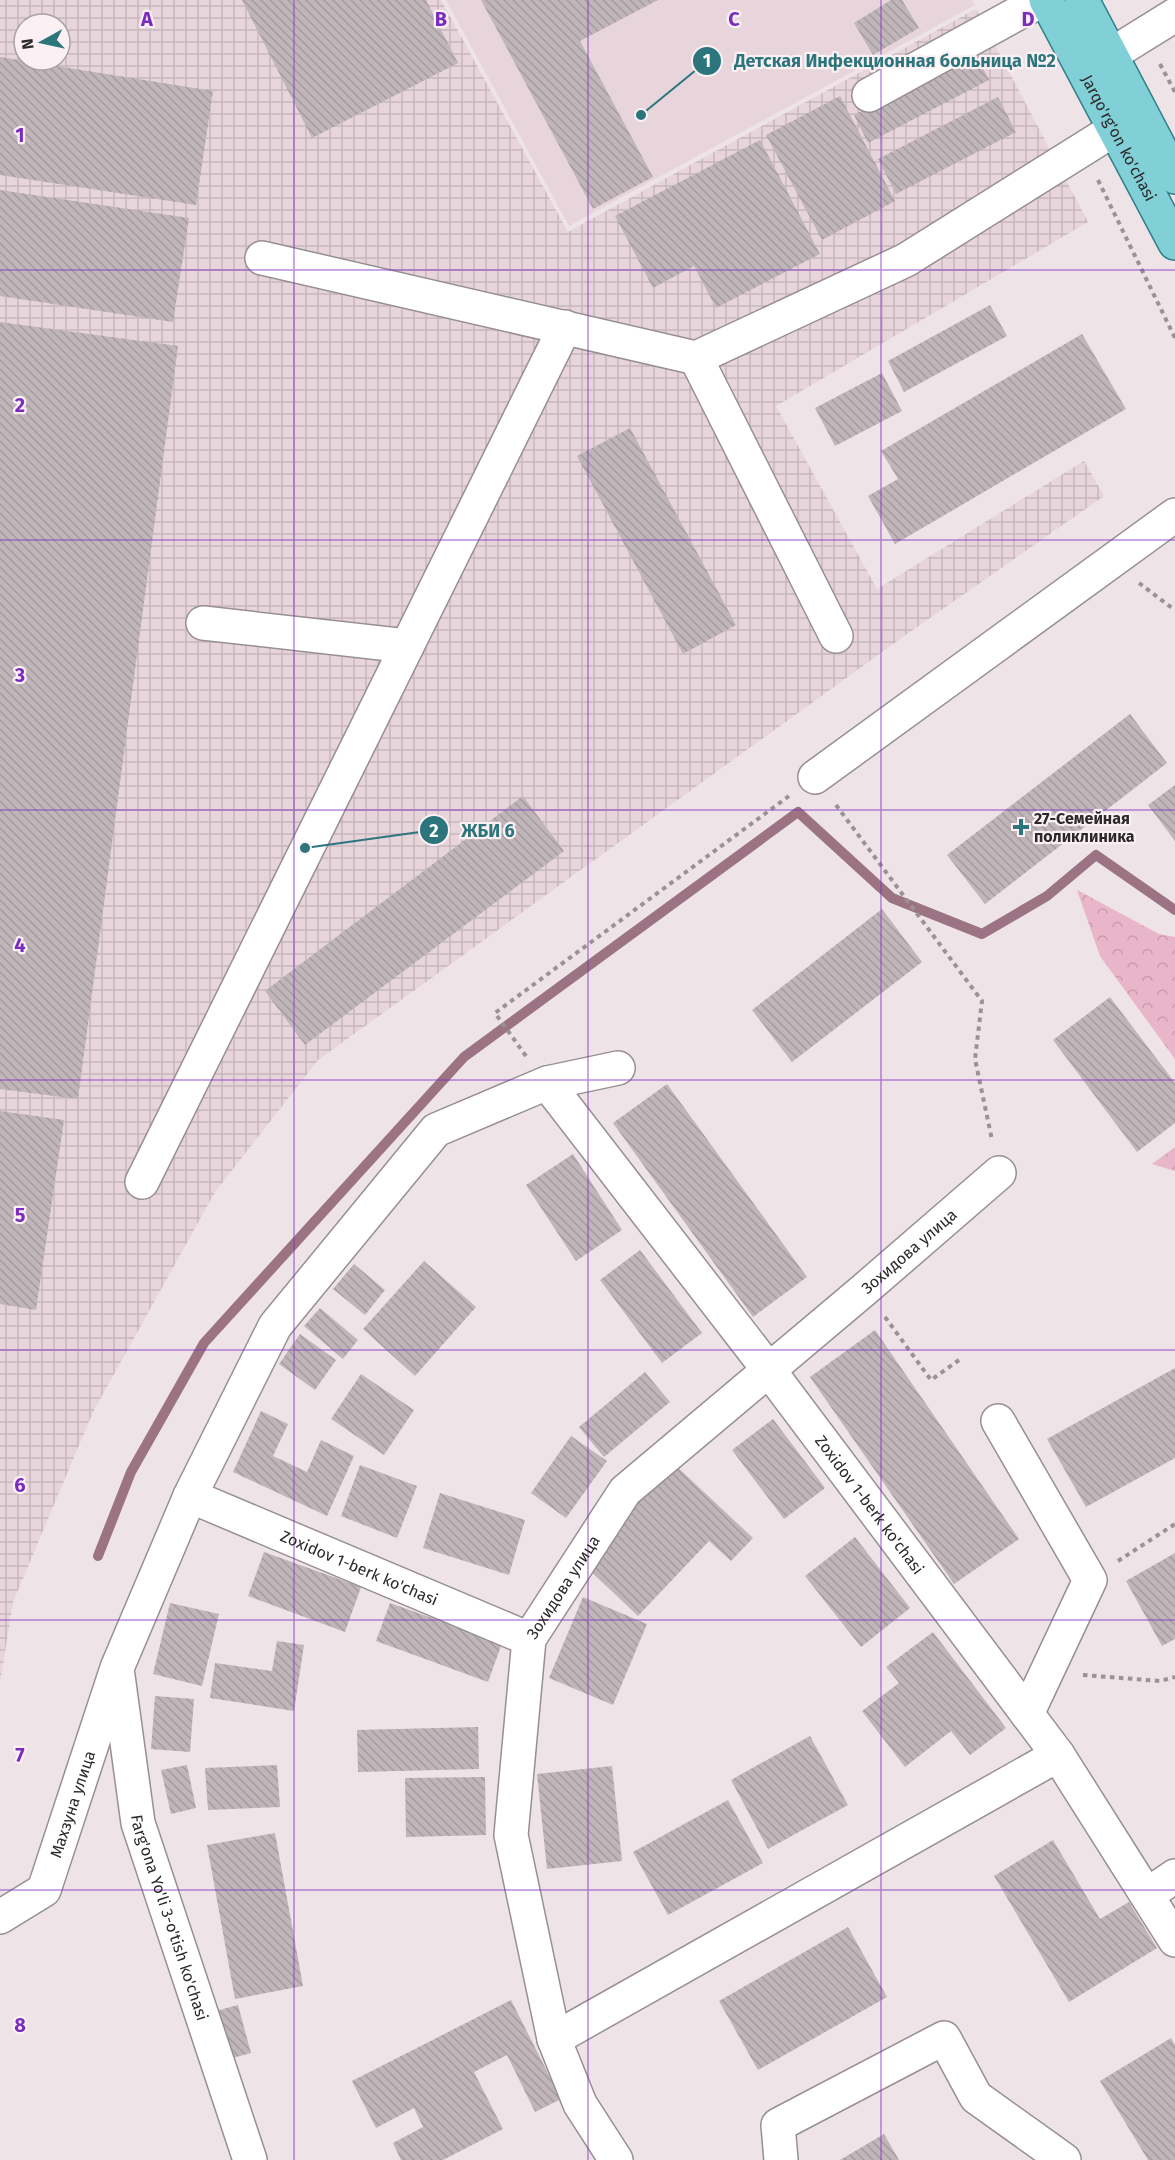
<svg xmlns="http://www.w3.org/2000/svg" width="1175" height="2160" font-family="'Fira Sans',sans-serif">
  <defs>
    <pattern id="industrial-grid" width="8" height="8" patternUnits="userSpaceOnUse" patternTransform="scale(1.5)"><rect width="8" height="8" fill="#e8d5dc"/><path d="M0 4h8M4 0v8" fill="none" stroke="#c7b7bd"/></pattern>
    <pattern id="forest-crowns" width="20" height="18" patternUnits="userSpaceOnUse" patternTransform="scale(1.5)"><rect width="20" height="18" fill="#e9b5c8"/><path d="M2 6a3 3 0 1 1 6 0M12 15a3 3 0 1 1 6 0" fill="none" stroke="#c89cac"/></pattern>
    <pattern id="building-back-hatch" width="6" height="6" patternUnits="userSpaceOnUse" patternTransform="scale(1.5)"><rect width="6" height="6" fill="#c0b6b9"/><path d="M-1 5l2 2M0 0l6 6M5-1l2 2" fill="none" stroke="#a59c9f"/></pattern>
  </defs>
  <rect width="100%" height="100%" fill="#eee3e7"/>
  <!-- built -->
  <polygon fill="#e8d5dc" points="446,0 972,0 975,5 569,226"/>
  <!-- industrial -->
  <path fill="url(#industrial-grid)" fill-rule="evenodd" d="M0,0H441L568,232L976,9L1088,222L776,406L877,589L1084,461L1104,496L903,637L318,1060L215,1192L93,1412L13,1602L0,1683ZM24,24H60V60H24Z"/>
  <!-- forest -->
  <g fill="url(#forest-crowns)">
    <polygon points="1077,890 1159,934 1175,937 1175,1059 1100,956"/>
    <polygon points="1175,1147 1175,1171 1152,1164"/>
  </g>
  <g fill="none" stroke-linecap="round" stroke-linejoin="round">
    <!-- stream -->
    <polyline stroke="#9c7382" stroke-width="10" points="98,1556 131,1472 204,1343 464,1057 798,812 892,898 982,934 1047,896 1096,855 1175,910"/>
  </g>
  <!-- building -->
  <g fill="url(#building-back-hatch)">
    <polygon points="242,0 426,0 458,63 312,138"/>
    <polygon points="481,0 658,0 580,41 653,177 593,209"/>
    <polygon points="891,0 902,0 919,28 873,55 854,23"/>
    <polygon points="975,52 989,80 868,143 854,115"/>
    <polygon points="0,57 213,91 196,205 0,175"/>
    <polygon points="840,96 895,201 822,240 766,135"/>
    <polygon points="998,97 1016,132 896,194 878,159"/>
    <polygon points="760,140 820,254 716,308 694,266 653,288 615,216"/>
    <polygon points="0,190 189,218 173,322 0,296"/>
    <polygon points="990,305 1007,336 904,392 888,361"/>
    <polygon points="0,322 178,346 78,1099 0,1089"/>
    <polygon points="1082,334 1126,409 895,544 868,496 898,479 881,451"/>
    <polygon points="882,373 902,411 835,446 815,408"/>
    <polygon points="630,428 736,625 683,654 577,456"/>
    <polygon points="1130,714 1167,763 985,904 947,855"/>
    <polygon points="1175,785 1175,841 1148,805"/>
    <polygon points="523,796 564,851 305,1045 265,991"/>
    <polygon points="882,909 922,962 792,1062 752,1010"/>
    <polygon points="1110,997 1175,1083 1175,1123 1137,1152 1053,1040"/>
    <polygon points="667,1084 807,1277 753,1317 613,1123"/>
    <polygon points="0,1111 64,1120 36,1310 0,1304"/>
    <polygon points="573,1154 622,1230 576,1261 526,1185"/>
    <polygon points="640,1250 702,1333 662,1363 600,1280"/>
    <polygon points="424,1261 476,1307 415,1376 363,1329"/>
    <polygon points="354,1264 385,1290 365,1315 333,1289"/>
    <polygon points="320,1308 358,1340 343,1359 304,1326"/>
    <polygon points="875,1330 1019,1539 954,1584 810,1377"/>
    <polygon points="300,1334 336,1360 315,1390 279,1364"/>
    <polygon points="1175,1368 1175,1458 1086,1507 1047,1439"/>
    <polygon points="645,1372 670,1402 604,1457 579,1427"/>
    <polygon points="361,1374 414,1410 384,1455 331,1419"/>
    <polygon points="261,1411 288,1424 273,1456 307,1472 321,1440 354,1456 327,1516 233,1472"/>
    <polygon points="773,1419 825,1488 784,1519 732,1450"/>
    <polygon points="571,1436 607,1461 566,1518 531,1493"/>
    <polygon points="674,1464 753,1538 731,1561 709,1541 638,1616 582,1563"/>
    <polygon points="360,1465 417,1486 397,1538 341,1516"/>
    <polygon points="440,1493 525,1520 509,1575 423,1548"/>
    <polygon points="855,1537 910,1608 861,1647 805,1576"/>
    <polygon points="264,1552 361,1587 345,1632 248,1596"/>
    <polygon points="1175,1553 1175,1639 1162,1646 1126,1581"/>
    <polygon points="583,1597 647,1624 613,1705 549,1678"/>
    <polygon points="170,1603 219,1614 202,1686 153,1674"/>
    <polygon points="390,1603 502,1643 488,1682 376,1641"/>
    <polygon points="933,1632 1006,1728 970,1755 951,1731 905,1767 862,1711 899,1683 886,1667"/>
    <polygon points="277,1641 304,1645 294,1711 210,1698 215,1663 272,1671"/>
    <polygon points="155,1696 194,1699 190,1752 151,1749"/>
    <polygon points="478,1727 479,1769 358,1772 357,1730"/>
    <polygon points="810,1736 848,1805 768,1849 731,1780"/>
    <polygon points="187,1765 196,1808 171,1814 161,1770"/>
    <polygon points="277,1765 280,1807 208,1810 205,1768"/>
    <polygon points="612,1766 622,1861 547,1869 537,1774"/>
    <polygon points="485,1777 486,1835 406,1837 405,1778"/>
    <polygon points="728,1800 763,1863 668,1915 633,1852"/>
    <polygon points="275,1833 303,1986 235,1999 207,1845"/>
    <polygon points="1053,1840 1100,1919 1129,1902 1157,1948 1069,2002 994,1876"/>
    <polygon points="848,1927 887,1997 758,2070 719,2001"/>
    <polygon points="511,2000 561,2099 535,2112 507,2055 474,2072 503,2129 443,2160 401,2160 393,2143 423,2127 414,2108 376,2128 352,2081"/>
    <polygon points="238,2005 251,2053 225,2060 212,2012"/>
    <polygon points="1171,2038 1175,2045 1175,2160 1148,2160 1100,2081"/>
    <polygon points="884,2134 899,2160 840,2160"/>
  </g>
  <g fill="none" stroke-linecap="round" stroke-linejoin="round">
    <!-- minor casing -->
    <g stroke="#988f92" stroke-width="36">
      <g id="minor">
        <polyline points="1088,69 1175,15"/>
        <polyline points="869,95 1042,0"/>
        <polyline points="262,258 696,358 906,260 1115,129"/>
        <polyline points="696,358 836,636"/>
        <polyline points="203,623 407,646"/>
        <polyline points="815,777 1175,515"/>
        <path id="s1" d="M547,1083L768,1369L1058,1755L1175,1940"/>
        <polyline points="142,1182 565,327"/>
        <polyline points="998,1421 1090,1580 1027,1714"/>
        <path id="s2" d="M190,1496L529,1639"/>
        <path id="s3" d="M118,1676L138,1823L250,2160"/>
        <polyline points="1147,1895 1175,1876"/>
        <path id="s4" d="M0,1917L44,1890L117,1668L190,1496L275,1326L436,1130L547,1083L618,1068"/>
        <polyline points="554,2039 1058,1755"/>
        <path id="s5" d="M616,2160L580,2104L554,2039L511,1835L529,1639L625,1491L865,1289L999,1173"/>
        <polyline points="781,2160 778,2125 944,2038 976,2097 1064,2160"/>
      </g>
    </g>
    <!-- major casing -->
    <g stroke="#2e8189" stroke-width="36">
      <g id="major">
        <path id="s6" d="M1046,0L1175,243"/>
        <polyline points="1082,0 1175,177"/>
      </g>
    </g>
    <!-- path -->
    <g stroke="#9a9295" stroke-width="4" stroke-dasharray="4.5 4.5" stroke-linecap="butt">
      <polyline points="1160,64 1175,92"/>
      <polyline points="1098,180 1175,338"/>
      <polyline points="1139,583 1172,608 1175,606"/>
      <polyline points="836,805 982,1001 975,1059 992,1140"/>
      <polyline points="526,1056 495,1013 789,796"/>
      <polyline points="885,1317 931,1380 959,1360"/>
      <polyline points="1118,1561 1175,1524"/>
      <polyline points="1083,1675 1160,1681 1175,1677"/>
    </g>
    <!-- minor -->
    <use href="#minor" stroke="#fff" stroke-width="33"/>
    <!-- major -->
    <use href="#major" stroke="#82d0d7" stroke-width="33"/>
  </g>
  <!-- grid -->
  <path fill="none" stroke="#7b2cbf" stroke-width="1.5" stroke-opacity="0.55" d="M294,0V2160M588,0V2160M881,0V2160M0,270H1175M0,540H1175M0,810H1175M0,1080H1175M0,1350H1175M0,1620H1175M0,1890H1175"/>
  <!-- markers -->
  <path fill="#2c757c" stroke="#fbf1f4" stroke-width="2" d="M1018 818h6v6h6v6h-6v6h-6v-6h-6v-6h6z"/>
  <g text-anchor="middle" stroke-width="4.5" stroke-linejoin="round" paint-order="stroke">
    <!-- street labels -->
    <g font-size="16" fill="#2d292a" stroke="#fbf1f4">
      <text dy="6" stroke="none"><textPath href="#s6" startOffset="156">Jarqo'rg'on ko'chasi</textPath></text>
      <text dy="6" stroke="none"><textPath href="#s5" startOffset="1090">Зохидова улица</textPath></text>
      <text dy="6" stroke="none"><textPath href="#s1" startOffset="531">Zoxidov 1-berk ko'chasi</textPath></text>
      <text dy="6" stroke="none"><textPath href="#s2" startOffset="184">Zoxidov 1-berk ko'chasi</textPath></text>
      <text dy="6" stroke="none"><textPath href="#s5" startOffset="604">Зохидова улица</textPath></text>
      <text dy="6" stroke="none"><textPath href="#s4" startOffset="142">Махзуна улица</textPath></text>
      <text dy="6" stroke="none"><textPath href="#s3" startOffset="248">Farg'ona Yo'li 3-o'tish ko'chasi</textPath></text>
    </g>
    <!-- poi labels -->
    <g font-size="16" font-weight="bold" fill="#2d292a" stroke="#fbf1f4" text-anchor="start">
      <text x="1034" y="824">27-Семейная<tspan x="1034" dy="18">поликлиника</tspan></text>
    </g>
  </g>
  <g font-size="20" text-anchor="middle" font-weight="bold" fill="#7b2cbf" stroke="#fbf1f4" stroke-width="4.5" stroke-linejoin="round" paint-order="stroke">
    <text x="147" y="26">A</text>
    <text x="441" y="26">B</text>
    <text x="734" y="26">C</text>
    <text x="1028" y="26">D</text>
    <text x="20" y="142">1</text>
    <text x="20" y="412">2</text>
    <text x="20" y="682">3</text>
    <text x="20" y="952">4</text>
    <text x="20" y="1222">5</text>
    <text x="20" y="1492">6</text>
    <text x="20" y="1762">7</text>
    <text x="20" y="2032">8</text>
  </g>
  <!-- callouts -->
  <path fill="none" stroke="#2c757c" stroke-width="2" d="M641 115L707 61M305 848L434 830"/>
  <g fill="#2c757c" stroke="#fbf1f4" stroke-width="2">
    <circle cx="641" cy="115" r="6"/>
    <circle cx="305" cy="848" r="6"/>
    <circle cx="707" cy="61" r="15"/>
    <circle cx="434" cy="830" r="15"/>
  </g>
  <g font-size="18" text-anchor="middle" font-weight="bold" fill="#fff">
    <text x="707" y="67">1</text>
    <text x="434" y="837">2</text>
  </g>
  <g font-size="18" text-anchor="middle" font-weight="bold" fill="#2c757c" stroke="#fbf1f4" stroke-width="4.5" stroke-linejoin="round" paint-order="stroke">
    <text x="895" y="67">Детская Инфекционная больница №2</text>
    <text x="488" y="837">ЖБИ 6</text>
  </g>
  <!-- north arrow -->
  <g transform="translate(42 42) rotate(262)"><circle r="28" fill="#fbf1f4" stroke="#a9a1a3" stroke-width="1.5"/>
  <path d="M0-4.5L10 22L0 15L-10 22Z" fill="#2c757c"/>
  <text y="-9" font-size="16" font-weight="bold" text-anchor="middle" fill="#2d292a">N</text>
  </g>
</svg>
